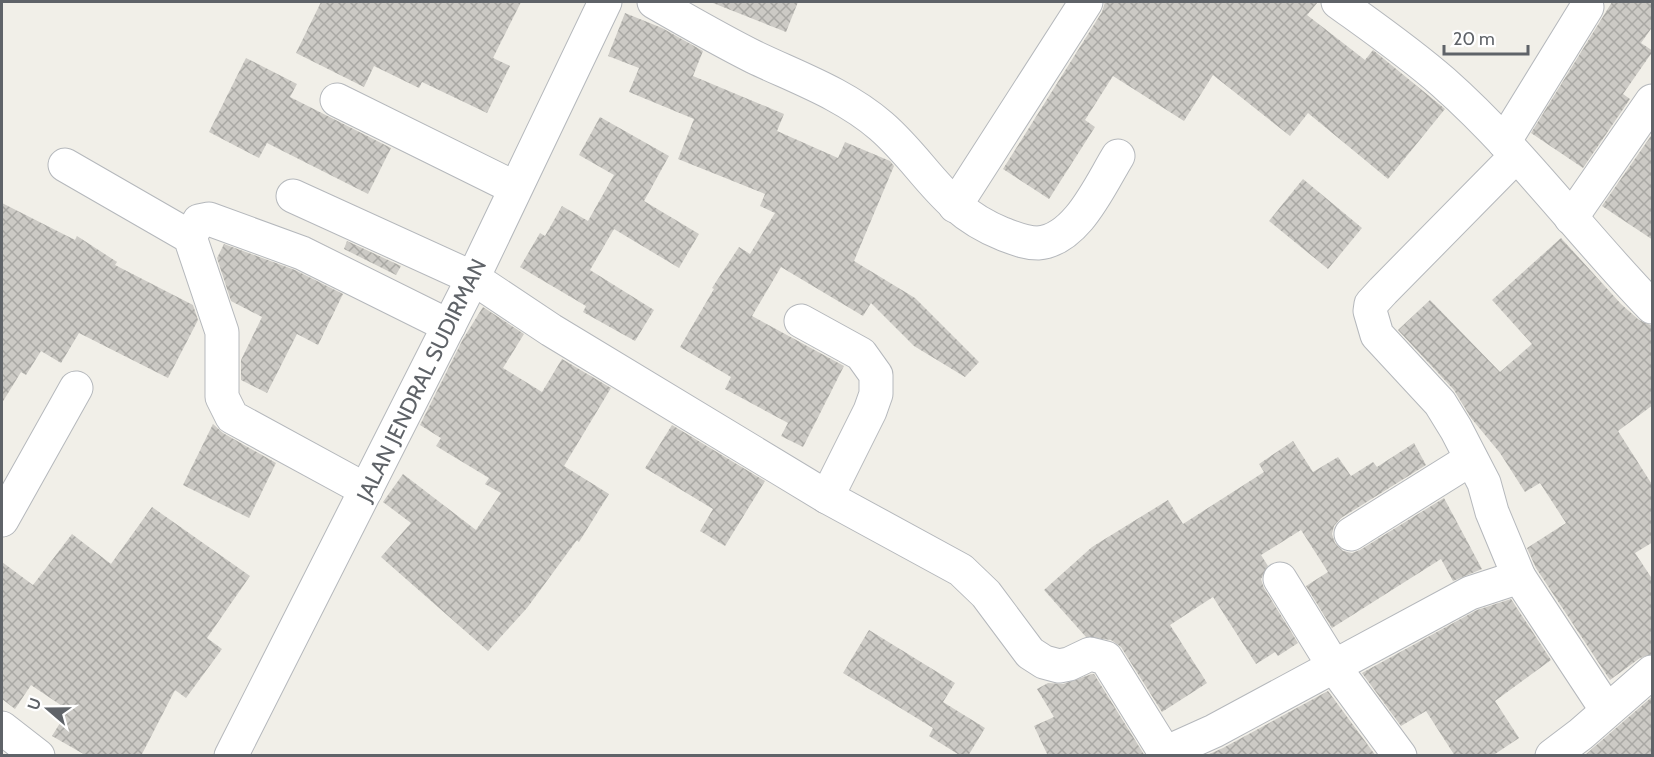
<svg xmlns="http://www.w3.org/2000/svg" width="1654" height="757" font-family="Cabin,sans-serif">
  <defs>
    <pattern id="building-cross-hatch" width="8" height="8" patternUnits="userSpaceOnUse" patternTransform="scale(1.5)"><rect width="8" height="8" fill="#cccac5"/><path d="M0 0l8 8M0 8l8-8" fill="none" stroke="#a9a8a4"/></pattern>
  </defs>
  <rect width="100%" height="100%" fill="#f1efe8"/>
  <!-- building -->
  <g fill="url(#building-cross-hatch)">
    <polygon points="321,2 521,2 493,58 510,66 487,113 422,82 419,88 374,66 364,87 296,53"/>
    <polygon points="1105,2 1318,2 1307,15 1365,60 1373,50 1445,109 1388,179 1308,113 1290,136 1213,75 1184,121 1113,76 1085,120 1095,127 1049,199 1003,169 1102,12"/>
    <polygon points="1612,2 1653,2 1653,26 1641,43 1653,51 1623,94 1630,99 1583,168 1531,133"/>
    <polygon points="713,3 713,2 798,2 786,32"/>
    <polygon points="625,13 662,28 703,51 693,76 784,114 777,131 838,158 845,142 890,161 894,166 854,261 915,298 979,362 965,377 914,346 871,303 863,316 781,267 752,316 844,366 803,447 781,436 788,423 725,389 731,377 680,347 714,289 712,288 739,247 750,254 775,213 760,206 765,194 678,159 694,119 629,92 639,68 608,56"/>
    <polygon points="246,58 297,84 290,97 391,148 368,194 267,143 259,158 209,132"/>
    <polygon points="600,117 669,156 644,201 699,234 679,268 614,229 590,270 654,310 635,341 583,312 586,306 520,267 540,233 545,236 562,206 588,221 614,175 579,155"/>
    <polygon points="1653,133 1653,240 1602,206"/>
    <polygon points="1303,179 1362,228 1328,269 1269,221"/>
    <polygon points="2,203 75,240 77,236 117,262 115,265 193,305 198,320 168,378 79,333 61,363 41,351 26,375 21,372 2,403"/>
    <polygon points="1561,238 1621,304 1639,320 1653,326 1653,405 1618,431 1653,486 1653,542 1635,553 1653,580 1653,654 1640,658 1610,680 1536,568 1527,548 1566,523 1540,483 1525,492 1500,453 1471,418 1454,390 1398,330 1430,300 1500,372 1532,344 1492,300"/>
    <polygon points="347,241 401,266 396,275 344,249"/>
    <polygon points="224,244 295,270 343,294 318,345 297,334 267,393 241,380 241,360 262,317 231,301 217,258"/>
    <polygon points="483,307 524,334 503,368 542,392 562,359 611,388 564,466 609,494 579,542 577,540 527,608 488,651 381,557 411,523 383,502 403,474 476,530 501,493 485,484 489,478 436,446 441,438 420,425 463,339"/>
    <polygon points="213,424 223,433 276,463 249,518 183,485"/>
    <polygon points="672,425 765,481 725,546 700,531 713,509 645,468"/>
    <polygon points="1293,441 1313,472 1338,457 1351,476 1373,462 1377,467 1414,443 1426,465 1341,518 1334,526 1332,534 1335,543 1343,551 1352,553 1360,550 1444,498 1482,569 1453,581 1441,559 1332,628 1306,586 1328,572 1301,530 1261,555 1268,566 1261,579 1264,588 1298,643 1278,656 1275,652 1256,664 1213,597 1170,625 1207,683 1162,712 1121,647 1111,640 1086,637 1044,590 1092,547 1168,500 1183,524 1264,472 1259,464"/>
    <polygon points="152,507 250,576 207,638 222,649 186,698 175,690 141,756 87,756 52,736 68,710 31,685 15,709 2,699 2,562 33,585 72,534 111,564"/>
    <polygon points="1511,599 1551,660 1495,701 1519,738 1492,756 1455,756 1426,711 1401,726 1362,673 1477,610"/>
    <polygon points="869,630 955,683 943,702 985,728 968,756 961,756 929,736 933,728 843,673"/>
    <polygon points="1092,674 1094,674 1145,756 1048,756 1034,726 1054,717 1037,689 1048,683 1063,684"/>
    <polygon points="1328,691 1376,756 1205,756 1223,748"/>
    <polygon points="1653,696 1653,756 1584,756 1593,748"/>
  </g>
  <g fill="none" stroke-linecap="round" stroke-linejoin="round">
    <!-- minor casing -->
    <g stroke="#b5b8bc" stroke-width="35">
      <g id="minor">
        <path d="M654,2C687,21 720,40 754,57C798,78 844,94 881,126C926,165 942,210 1003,234C1014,238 1025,243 1038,243C1077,240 1100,185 1118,156"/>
        <path d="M1338,2C1374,28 1410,53 1443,82C1520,150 1581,234 1652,307"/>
        <polyline points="337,100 515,188"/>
        <polyline points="1504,142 1587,7"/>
        <polyline points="1516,156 1383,291 1371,304 1370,311 1377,335 1440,403 1456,429 1484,483 1492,512 1519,577"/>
        <polyline points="65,165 190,237 222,332 222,397 232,417 366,490"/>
        <polyline points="293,196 473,278 551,330 827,497 961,570 986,594 1030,653 1044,662 1059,666 1069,664 1090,654 1106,658 1162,748 1174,749 1214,731 1470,593 1519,577 1606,709"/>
        <polyline points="955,206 1086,2"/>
        <polyline points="1571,218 1652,101"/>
        <polyline points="190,237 199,221 209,219 302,253 449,326"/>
        <polyline points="801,321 861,354 876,375 876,394 870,411 827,497"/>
        <polyline points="2,520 76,388"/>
        <polyline points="1351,534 1471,459"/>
        <polyline points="1280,579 1335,668 1400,756"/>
        <polyline points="2,728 38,756"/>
        <polyline points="231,756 473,278 605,2"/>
        <polyline points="1552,756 1581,734 1652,672"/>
      </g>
    </g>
    <!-- minor -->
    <use href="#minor" stroke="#fff" stroke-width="33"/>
  </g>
  <g text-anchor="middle" stroke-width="4.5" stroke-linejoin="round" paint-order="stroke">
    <!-- street labels -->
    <g font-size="22" fill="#5f6368" stroke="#fff">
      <text transform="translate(421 380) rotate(-64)" y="8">JALAN JENDRAL SUDIRMAN</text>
    </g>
  </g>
  <!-- border -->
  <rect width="1654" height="757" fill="none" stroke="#5f6368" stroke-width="6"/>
  <!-- north arrow -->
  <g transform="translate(48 709) rotate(290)" stroke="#ffffff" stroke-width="4.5" paint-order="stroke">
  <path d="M0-4.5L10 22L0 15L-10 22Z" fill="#5f6368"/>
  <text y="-9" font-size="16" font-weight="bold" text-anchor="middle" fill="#5f6368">U</text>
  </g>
  <!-- scale -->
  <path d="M1444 45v9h84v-9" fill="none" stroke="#5f6368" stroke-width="3"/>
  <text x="1453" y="45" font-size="18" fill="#5f6368" stroke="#ffffff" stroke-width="4.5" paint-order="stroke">20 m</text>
</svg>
